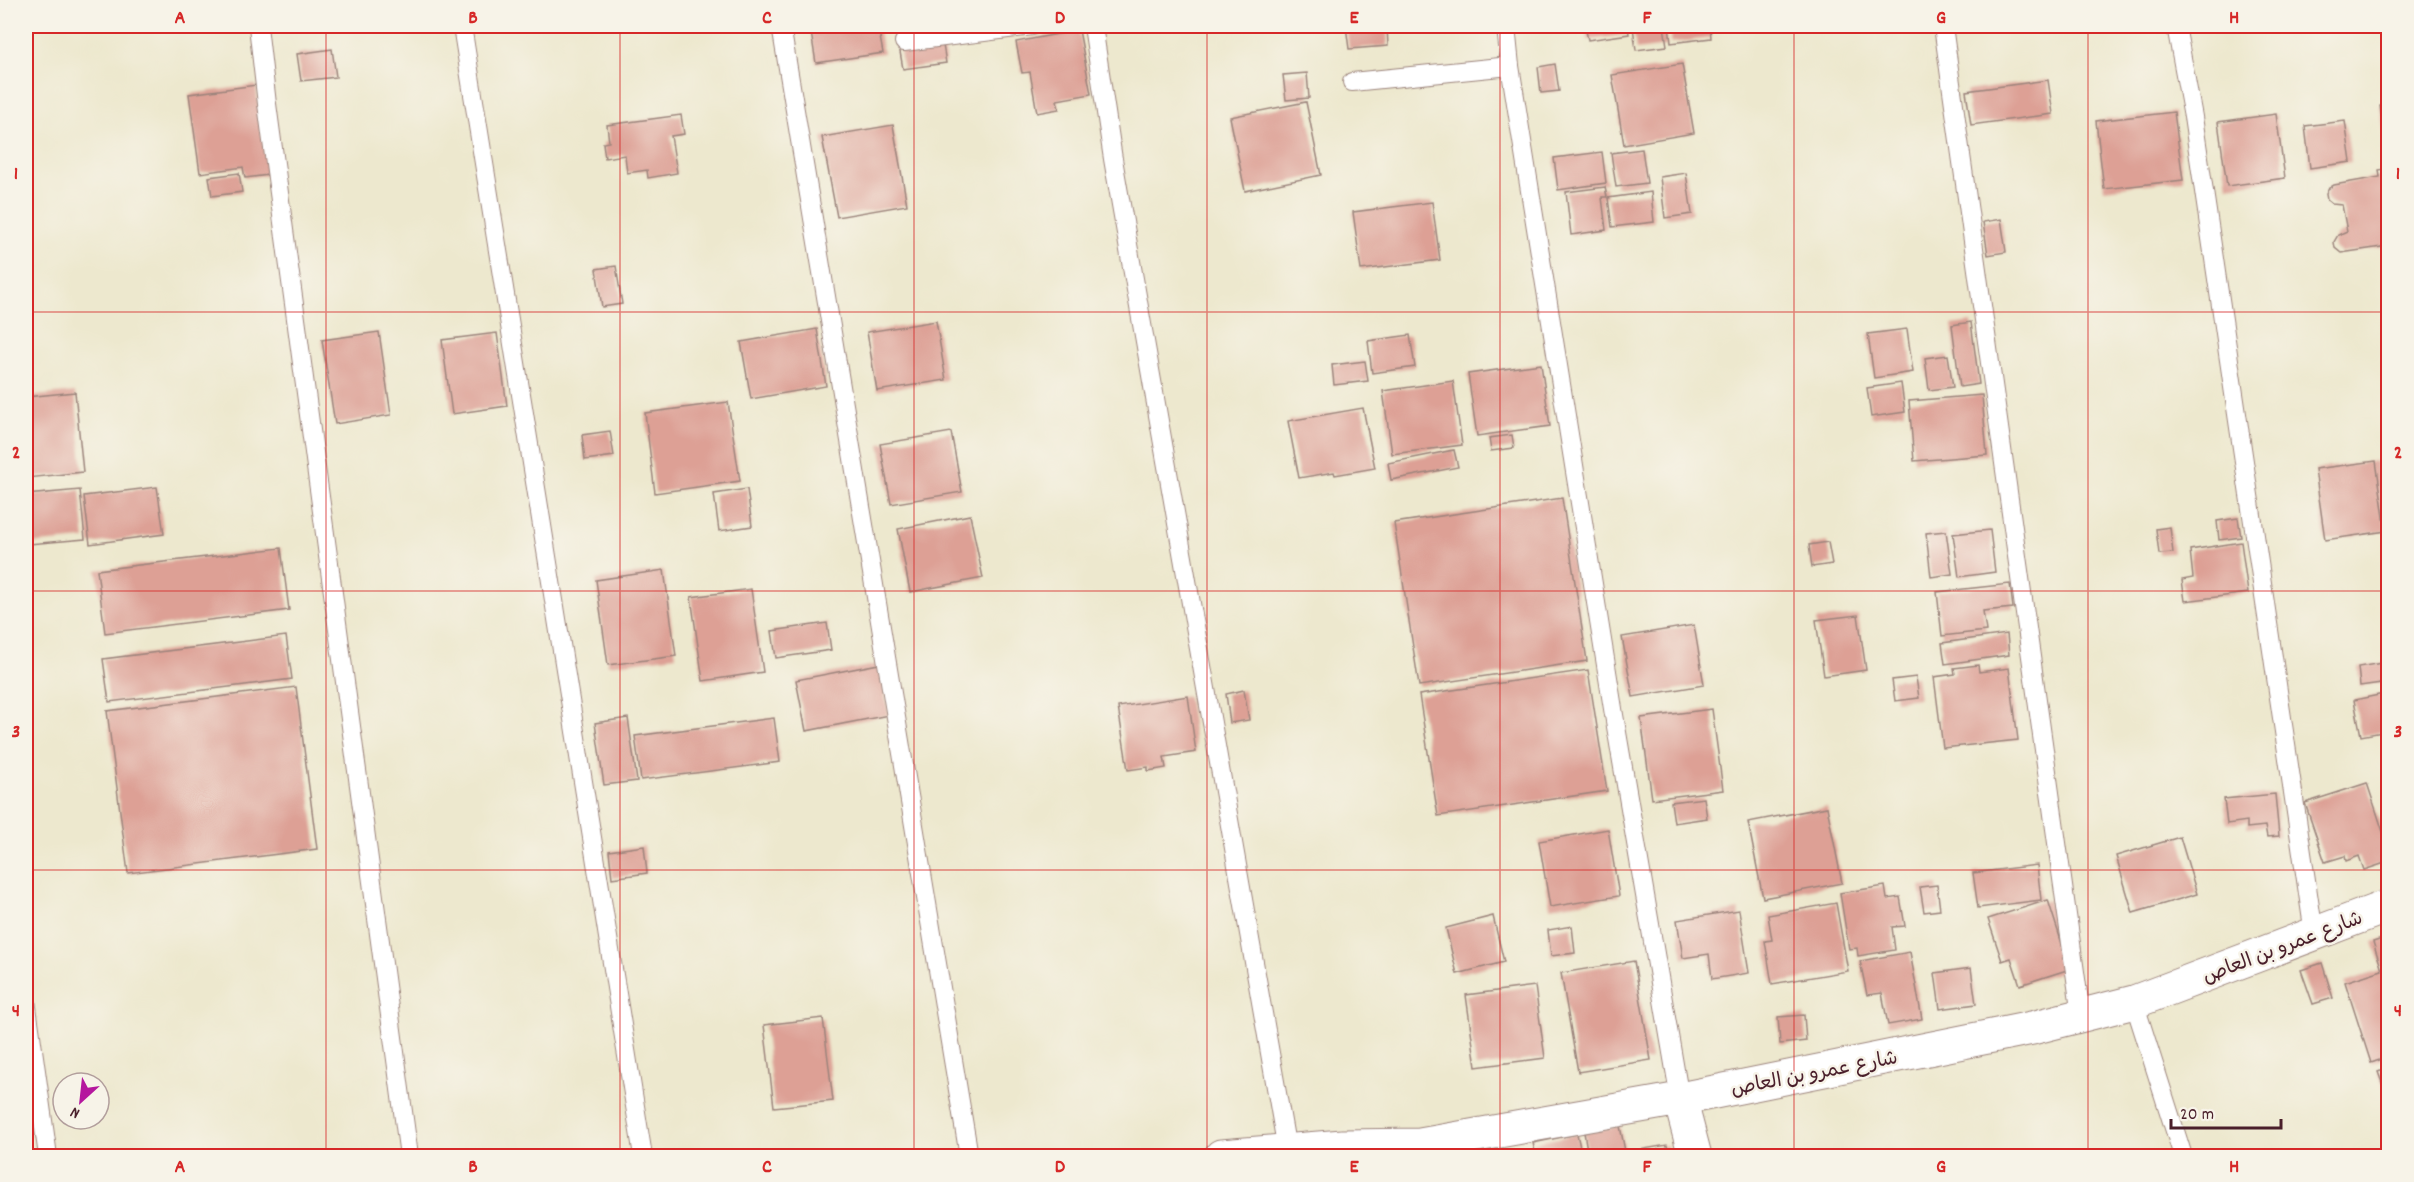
<svg xmlns="http://www.w3.org/2000/svg" width="2414" height="1182" font-family="Dekko,'Playpen Sans Arabic',sans-serif">
  <rect width="100%" height="100%" fill="#f7f3e8"/>
  <filter id="ink" filterUnits="userSpaceOnUse"><feTurbulence type="fractalNoise" baseFrequency=".0167" numOctaves="2"/><feDisplacementMap in="SourceGraphic" scale="12" xChannelSelector="R" yChannelSelector="G"/><feConvolveMatrix kernelMatrix="1 2 1 2 8 2 1 2 1" color-interpolation-filters="sRGB"/></filter>
  <filter id="wash" filterUnits="userSpaceOnUse"><feTurbulence type="fractalNoise" baseFrequency=".008" numOctaves="4" result="noise"/><feDisplacementMap in="SourceGraphic" scale="24" xChannelSelector="R" yChannelSelector="G"/><feGaussianBlur stdDeviation="1.35" result="paint"/><feColorMatrix in="noise" values="0 0 0 0 0 0 0 0 0 0 0 0 0 0 0 0 0 1.4 0 .05"/><feComposite in="paint" operator="in"/></filter>
  <g filter="url(#wash)">
    <rect width="100%" height="100%" fill="#ede8ce"/>
    <g id="blocks">
      <!-- building -->
      <g fill="#dda095">
        <polygon points="810,26 878,26 883,53 816,63"/>
        <polygon points="898,26 937,26 938,29 900,35"/>
        <polygon points="1346,26 1387,26 1388,46 1349,49"/>
        <polygon points="1585,26 1628,26 1629,34 1588,40"/>
        <polygon points="1645,26 1664,26 1667,46 1636,50 1633,27"/>
        <polygon points="1669,26 1710,26 1711,38 1671,43"/>
        <polygon points="1079,30 1091,94 1057,100 1059,109 1037,113 1030,72 1022,73 1016,42"/>
        <polygon points="942,39 946,63 903,69 899,46"/>
        <polygon points="332,49 336,77 301,81 297,54"/>
        <polygon points="1555,64 1559,91 1541,93 1538,67"/>
        <polygon points="1682,64 1694,133 1624,145 1612,75"/>
        <polygon points="1307,73 1309,98 1286,100 1283,75"/>
        <polygon points="2048,80 2053,114 1971,125 1966,91"/>
        <polygon points="256,85 268,175 245,178 243,167 200,173 189,94"/>
        <polygon points="1306,102 1321,175 1245,191 1230,117"/>
        <polygon points="2388,104 2388,152 2387,152 2380,106"/>
        <polygon points="2174,112 2183,180 2104,189 2096,121"/>
        <polygon points="2276,114 2285,178 2227,186 2218,122"/>
        <polygon points="681,115 684,134 671,136 677,173 648,178 647,170 627,173 625,155 605,158 603,143 609,142 607,125"/>
        <polygon points="2345,121 2351,162 2310,168 2305,126"/>
        <polygon points="893,125 907,205 837,217 822,137"/>
        <polygon points="1642,149 1647,183 1616,187 1611,153"/>
        <polygon points="1602,152 1606,183 1558,190 1554,158"/>
        <polygon points="2388,168 2388,246 2341,253 2335,248 2334,242 2338,235 2347,231 2342,205 2332,204 2327,200 2326,194 2329,188 2334,185 2380,177 2379,170"/>
        <polygon points="239,173 242,192 212,196 209,177"/>
        <polygon points="1686,173 1692,214 1665,218 1660,177"/>
        <polygon points="1605,187 1607,197 1602,197 1606,230 1571,235 1566,192"/>
        <polygon points="1651,192 1654,222 1612,227 1608,198"/>
        <polygon points="1432,202 1440,260 1361,270 1353,212"/>
        <polygon points="2001,219 2006,252 1988,255 1983,222"/>
        <polygon points="616,266 622,304 602,307 596,269"/>
        <polygon points="936,321 946,380 877,391 867,332"/>
        <polygon points="1971,322 1979,384 1960,387 1952,325"/>
        <polygon points="817,329 826,386 751,399 741,342"/>
        <polygon points="1907,329 1913,372 1874,378 1868,334"/>
        <polygon points="379,332 391,415 335,424 322,340"/>
        <polygon points="497,333 507,406 452,414 442,340"/>
        <polygon points="1410,335 1415,367 1372,373 1368,341"/>
        <polygon points="1948,355 1953,387 1929,390 1925,358"/>
        <polygon points="1365,361 1368,381 1334,385 1332,365"/>
        <polygon points="1541,364 1550,426 1477,436 1468,374"/>
        <polygon points="1453,381 1462,445 1392,454 1383,391"/>
        <polygon points="1901,383 1905,412 1871,417 1867,388"/>
        <polygon points="75,392 83,472 27,478 26,397"/>
        <polygon points="1982,395 1987,455 1914,461 1909,401"/>
        <polygon points="728,402 740,481 655,493 645,413"/>
        <polygon points="1363,408 1375,468 1335,475 1334,472 1299,478 1288,421"/>
        <polygon points="610,431 614,456 585,460 582,435"/>
        <polygon points="951,432 962,492 891,504 880,444"/>
        <polygon points="1512,435 1514,448 1491,451 1489,438"/>
        <polygon points="1454,450 1458,467 1391,480 1388,463"/>
        <polygon points="2376,461 2386,531 2325,540 2315,469"/>
        <polygon points="157,487 164,534 90,544 84,496"/>
        <polygon points="747,489 752,526 719,531 714,494"/>
        <polygon points="80,490 85,539 29,544 26,495"/>
        <polygon points="1562,498 1587,661 1419,686 1394,523"/>
        <polygon points="970,515 983,578 910,592 898,529"/>
        <polygon points="2238,518 2241,537 2219,540 2217,521"/>
        <polygon points="2170,527 2173,553 2159,554 2156,529"/>
        <polygon points="1990,530 1995,572 1959,577 1953,534"/>
        <polygon points="1946,531 1952,574 1931,577 1926,533"/>
        <polygon points="1828,542 1832,564 1812,567 1809,545"/>
        <polygon points="2241,542 2248,593 2185,601 2182,580 2193,578 2190,550"/>
        <polygon points="281,548 289,610 105,633 97,570"/>
        <polygon points="664,570 676,656 608,665 596,580"/>
        <polygon points="2010,584 2013,608 1983,611 1986,631 1942,636 1937,592"/>
        <polygon points="751,589 763,672 703,681 691,597"/>
        <polygon points="1858,615 1866,670 1824,676 1816,620"/>
        <polygon points="827,623 831,650 776,658 772,631"/>
        <polygon points="1694,625 1704,685 1633,697 1622,637"/>
        <polygon points="2007,634 2009,655 1945,664 1942,643"/>
        <polygon points="286,636 292,679 109,702 103,659"/>
        <polygon points="2388,662 2388,682 2360,686 2358,667"/>
        <polygon points="879,664 889,715 806,731 796,680"/>
        <polygon points="1978,665 1979,672 2009,668 2018,740 1943,748 1934,677 1955,674 1954,668"/>
        <polygon points="1588,670 1607,791 1438,816 1419,695"/>
        <polygon points="1916,677 1919,698 1895,701 1892,680"/>
        <polygon points="296,687 317,849 128,873 107,711"/>
        <polygon points="1244,690 1249,720 1230,723 1226,694"/>
        <polygon points="2384,694 2388,731 2361,736 2354,700"/>
        <polygon points="1188,696 1196,752 1164,757 1166,768 1148,771 1148,767 1128,770 1118,707"/>
        <polygon points="1712,709 1723,790 1652,799 1641,718"/>
        <polygon points="628,718 637,781 604,785 595,723"/>
        <polygon points="774,718 780,762 641,780 635,736"/>
        <polygon points="2367,783 2388,847 2388,862 2364,870 2359,856 2346,861 2345,856 2325,862 2305,803"/>
        <polygon points="2275,794 2279,836 2267,837 2265,826 2247,828 2247,821 2227,824 2224,799"/>
        <polygon points="1704,798 1707,818 1674,823 1671,802"/>
        <polygon points="1827,807 1842,883 1763,898 1748,822"/>
        <polygon points="1608,829 1619,896 1550,907 1539,841"/>
        <polygon points="2180,837 2197,894 2133,913 2116,856"/>
        <polygon points="644,846 647,873 612,878 609,851"/>
        <polygon points="2037,865 2041,900 1978,908 1973,873"/>
        <polygon points="1937,885 1940,910 1924,912 1920,887"/>
        <polygon points="1885,886 1887,899 1900,897 1905,926 1892,927 1895,950 1858,956 1857,948 1849,949 1840,893"/>
        <polygon points="2048,900 2070,969 2020,985 2011,958 2002,961 1988,919"/>
        <polygon points="1836,903 1848,971 1772,984 1765,941 1772,940 1768,915"/>
        <polygon points="1739,910 1749,973 1712,979 1709,954 1683,958 1677,920"/>
        <polygon points="1493,916 1504,962 1457,974 1446,928"/>
        <polygon points="1572,926 1575,953 1551,956 1548,930"/>
        <polygon points="2388,937 2388,1057 2371,1063 2345,982 2382,970 2373,942"/>
        <polygon points="1910,952 1922,1019 1888,1025 1882,993 1867,995 1860,961"/>
        <polygon points="1634,961 1651,1060 1578,1072 1561,973"/>
        <polygon points="2322,963 2333,998 2313,1004 2301,970"/>
        <polygon points="1971,968 1976,1004 1940,1009 1935,973"/>
        <polygon points="1535,986 1545,1058 1476,1067 1466,995"/>
        <polygon points="1804,1015 1806,1041 1780,1044 1778,1017"/>
        <polygon points="823,1018 833,1101 774,1107 764,1025"/>
        <polygon points="35,1067 41,1124 26,1126 26,1068"/>
        <polygon points="2388,1068 2388,1096 2387,1096 2378,1072"/>
        <polygon points="1620,1126 1626,1156 1588,1156 1584,1132"/>
        <polygon points="1577,1134 1582,1156 1536,1156 1533,1143"/>
        <polygon points="1667,1145 1669,1156 1633,1156 1632,1151"/>
      </g>
    </g>
  </g>
  <g filter="url(#ink)">
    <use href="#blocks" fill-opacity="0" stroke="#9c847c" stroke-width="1.5"/>
    <g fill="none" stroke-linecap="round" stroke-linejoin="round">
      <!-- service casing -->
      <g stroke="#9c847c" stroke-width="20">
        <g id="service">
          <polyline points="258,26 267,104 409,1156"/>
          <polyline points="462,26 643,1156"/>
          <polyline points="781,26 969,1156"/>
          <polyline points="1093,26 1113,159 1287,1150"/>
          <polyline points="1506,26 1510,66 1614,715 1680,1099"/>
          <polyline points="1943,26 2081,1015"/>
          <polyline points="2176,26 2193,117 2314,934"/>
          <polyline points="904,42 1032,26"/>
          <polyline points="1352,82 1510,66"/>
          <polyline points="26,1000 48,1156"/>
          <polyline points="2134,1002 2183,1156"/>
        </g>
      </g>
      <!-- minor casing -->
      <g stroke="#9c847c" stroke-width="35">
        <g id="minor">
          <polyline points="1680,1099 1695,1156"/>
          <polyline points="1221,1156 1343,1146 1420,1145 1680,1099 2032,1028 2134,1002 2388,906"/>
        </g>
      </g>
      <!-- service -->
      <use href="#service" stroke="#fff" stroke-width="18"/>
      <!-- minor -->
      <use href="#minor" stroke="#fff" stroke-width="33"/>
    </g>
  </g>
  <!-- grid -->
  <path fill="none" stroke="#d62828" stroke-width="1.5" stroke-opacity="0.55" d="M326,26V1156M620,26V1156M914,26V1156M1207,26V1156M1500,26V1156M1794,26V1156M2088,26V1156M26,312H2388M26,591H2388M26,870H2388"/>
  <g text-anchor="middle" stroke-width="5" stroke-linejoin="round" paint-order="stroke">
    <!-- street labels -->
    <g font-size="20" fill="#4a1f2b" stroke="#f7f3e8">
      <text transform="translate(2282 946) rotate(-21)" y="7">شارع عمرو بن العاص</text>
      <text transform="translate(1814 1072) rotate(-11)" y="7">شارع عمرو بن العاص</text>
    </g>
  </g>
  <!-- margin -->
  <rect width="2414" height="1182" fill="none" stroke="#f7f3e8" stroke-width="66"/>
  <!-- north arrow -->
  <g transform="translate(81 1101) rotate(207)"><circle r="28" fill="#f7f3e8" stroke="#b29e9c" stroke-width="1.5"/>
  <path d="M0-4.5L10 22L0 15L-10 22Z" fill="#b5179e"/>
  <text y="-9" font-size="16" font-weight="bold" text-anchor="middle" fill="#4a1f2b">N</text>
  </g>
  <!-- scale -->
  <path d="M2171 1119v9h110v-9" fill="none" stroke="#4a1f2b" stroke-width="3"/>
  <text x="2180" y="1119" font-size="18" fill="#4a1f2b" stroke="#f7f3e8" stroke-width="4.5" paint-order="stroke">20 m</text>
  <rect x="33" y="33" width="2348" height="1116" fill="none" stroke="#d62828" stroke-width="2"/>
  <g font-size="20" text-anchor="middle" font-weight="bold" fill="#d62828">
    <text x="180" y="23">A</text>
    <text x="473" y="23">B</text>
    <text x="767" y="23">C</text>
    <text x="1060" y="23">D</text>
    <text x="1354" y="23">E</text>
    <text x="1647" y="23">F</text>
    <text x="1941" y="23">G</text>
    <text x="2234" y="23">H</text>
    <text x="16" y="179">1</text>
    <text x="2398" y="179">1</text>
    <text x="16" y="458">2</text>
    <text x="2398" y="458">2</text>
    <text x="16" y="737">3</text>
    <text x="2398" y="737">3</text>
    <text x="16" y="1016">4</text>
    <text x="2398" y="1016">4</text>
    <text x="180" y="1172">A</text>
    <text x="473" y="1172">B</text>
    <text x="767" y="1172">C</text>
    <text x="1060" y="1172">D</text>
    <text x="1354" y="1172">E</text>
    <text x="1647" y="1172">F</text>
    <text x="1941" y="1172">G</text>
    <text x="2234" y="1172">H</text>
  </g>
</svg>
